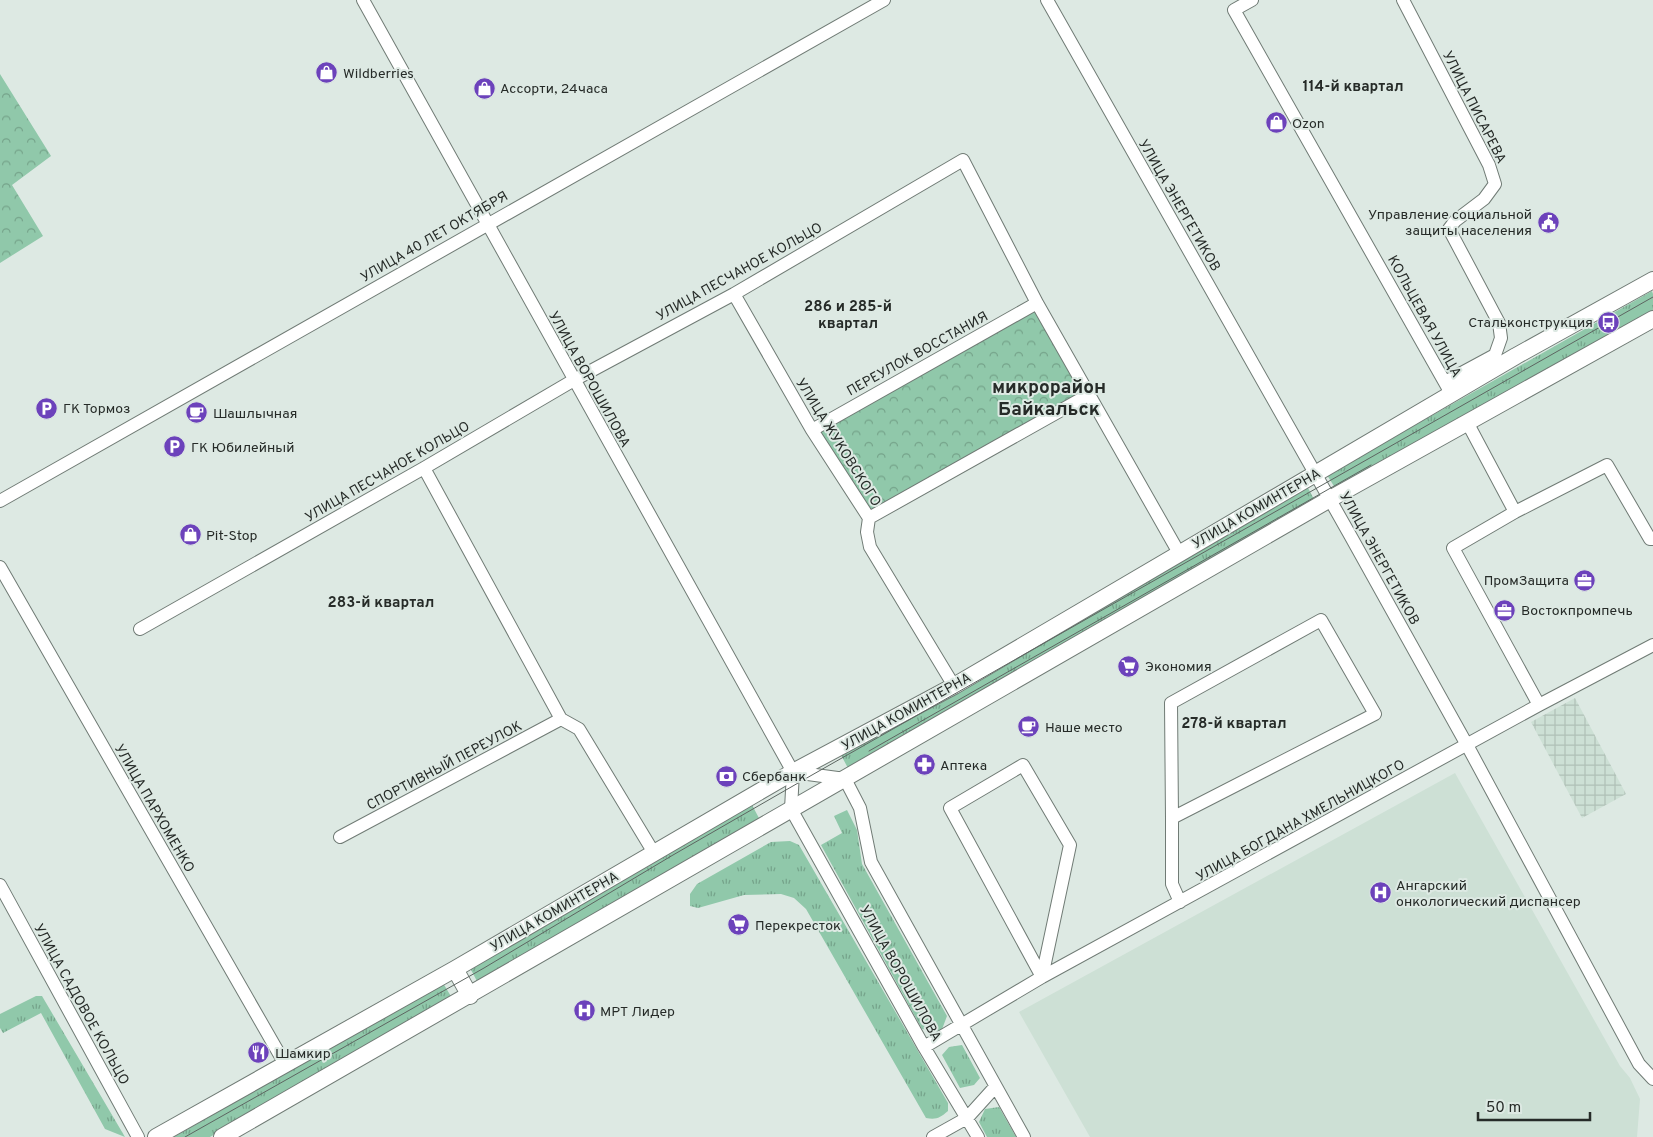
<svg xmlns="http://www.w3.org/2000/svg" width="1653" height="1137" font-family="Overpass,sans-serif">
<defs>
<pattern id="industrial-grid" width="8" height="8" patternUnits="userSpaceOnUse" patternTransform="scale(1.25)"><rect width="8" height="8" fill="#cde0d5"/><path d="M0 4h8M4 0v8" fill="none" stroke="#b0c0b7"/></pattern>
<pattern id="grass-tufts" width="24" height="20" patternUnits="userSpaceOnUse" patternTransform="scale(1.25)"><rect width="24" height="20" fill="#90c8aa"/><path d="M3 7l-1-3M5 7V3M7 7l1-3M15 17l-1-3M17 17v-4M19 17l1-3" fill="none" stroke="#75a38a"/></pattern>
<pattern id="forest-crowns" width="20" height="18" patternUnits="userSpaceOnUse" patternTransform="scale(1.25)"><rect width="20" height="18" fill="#90c8aa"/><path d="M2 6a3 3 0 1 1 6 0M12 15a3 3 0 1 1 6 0" fill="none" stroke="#75a38a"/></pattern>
</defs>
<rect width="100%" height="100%" fill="#dde9e3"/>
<path fill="#cde0d5" d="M1455,773L1620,1066L1630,1078L1640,1099L1637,1137H1090L1019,1012Z"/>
<path fill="url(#industrial-grid)" d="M1575,698L1626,794L1582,818L1531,722Z"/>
<path fill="url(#grass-tufts)" d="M1652,291L1653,294V312L1337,491L1327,475Z
M1308,488L1316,503L849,770L841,755Z
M752,805L760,820L478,983L470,968Z
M847,810L857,830L862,864L947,1016L941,1032L922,1029L821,845L842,833L834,816Z
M790,841L799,845L948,1103V1111C940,1118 936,1120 926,1118L806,909L794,898L781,894L744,895L698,908L690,906V894L697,884L771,842Z
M443,983L452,998L210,1137H174Z
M36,996H42L125,1137L105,1129L41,1013L3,1033L0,1028V1014Z
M962,1045L980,1078L974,1085L960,1088L942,1055L949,1047Z
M999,1107L1016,1137H987L979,1122L985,1109Z"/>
<path fill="url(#forest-crowns)" d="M0,74L51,156L12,185L43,236L0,263Z
M1037,303L1090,394L869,518L814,429Z"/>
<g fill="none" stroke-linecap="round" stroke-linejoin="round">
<defs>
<path id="minor" d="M363,0L793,772
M1047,0L1350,535L1467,745L1639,1064L1653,1079
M1252,0L1234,10L1448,388
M1403,0L1489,165L1495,184L1484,199L1455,221L1449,229L1499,323L1501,338L1495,355L1445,382
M734,294L812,430L869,518L867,532L870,547L954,686
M1467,422L1515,512
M812,430L1037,303
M424,468L561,719L579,729L654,853
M0,501L884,0
M869,518L1090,394
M0,567L285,1064
M140,629L424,468L574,380L734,294L963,160L1037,303L1179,553
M1539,705L1453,548L1515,512L1607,465L1650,539H1653
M1023,765L1070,845L1042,977L950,808Z
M793,772L845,779L860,808L871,862L1024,1137
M793,772L791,809L924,1047L978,1137
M1172,818L1171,703L1321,620L1375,714L1172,818V884L1180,902
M340,837L561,719
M0,885L138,1137
M924,1047L1042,977L1539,705L1653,645
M933,1137L967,1118L995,1087"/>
<path id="tertiary" d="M455,969L470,996
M156,1137L455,969L793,772L954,686L1516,356L1653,280
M222,1137L1330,499L1653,319"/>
</defs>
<use href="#minor" stroke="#707b75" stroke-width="14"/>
<use href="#tertiary" stroke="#707b75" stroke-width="18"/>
<use href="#minor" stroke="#fff" stroke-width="12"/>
<use href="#tertiary" stroke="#fff" stroke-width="16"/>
<path stroke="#5d6561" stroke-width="1" d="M869,751L1371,465
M185,1137L484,968L673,855L812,775L1653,297"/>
</g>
<defs>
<symbol id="shop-disc" viewBox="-11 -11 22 22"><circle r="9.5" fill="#6c42bb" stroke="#dde9e3"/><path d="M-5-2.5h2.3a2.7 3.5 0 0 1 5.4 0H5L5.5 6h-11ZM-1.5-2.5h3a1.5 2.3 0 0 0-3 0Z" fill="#fff"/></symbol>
<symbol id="civic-disc" viewBox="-11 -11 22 22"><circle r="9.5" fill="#6c42bb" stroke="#dde9e3"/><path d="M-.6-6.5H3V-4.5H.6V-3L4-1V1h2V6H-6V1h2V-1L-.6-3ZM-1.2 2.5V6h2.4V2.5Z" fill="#fff"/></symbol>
<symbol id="bus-disc" viewBox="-11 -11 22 22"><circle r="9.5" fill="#6c42bb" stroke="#dde9e3"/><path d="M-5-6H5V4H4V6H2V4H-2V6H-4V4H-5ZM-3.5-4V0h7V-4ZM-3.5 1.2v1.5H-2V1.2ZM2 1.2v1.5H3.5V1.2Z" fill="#fff"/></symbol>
<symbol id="parking-disc" viewBox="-11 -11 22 22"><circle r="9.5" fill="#6c42bb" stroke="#dde9e3"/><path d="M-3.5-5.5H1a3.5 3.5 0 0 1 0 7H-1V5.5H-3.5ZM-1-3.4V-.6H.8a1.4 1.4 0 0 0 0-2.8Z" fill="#fff"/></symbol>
<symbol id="cafe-disc" viewBox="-11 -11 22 22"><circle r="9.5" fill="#6c42bb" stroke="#dde9e3"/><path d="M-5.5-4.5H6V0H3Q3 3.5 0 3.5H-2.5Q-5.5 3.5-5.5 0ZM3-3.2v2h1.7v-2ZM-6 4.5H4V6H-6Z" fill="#fff"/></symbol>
<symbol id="office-disc" viewBox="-11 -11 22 22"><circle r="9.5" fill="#6c42bb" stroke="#dde9e3"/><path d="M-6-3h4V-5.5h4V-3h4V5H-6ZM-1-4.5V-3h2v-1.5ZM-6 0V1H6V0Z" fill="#fff"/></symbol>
<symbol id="supermarket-disc" viewBox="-11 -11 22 22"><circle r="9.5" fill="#6c42bb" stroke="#dde9e3"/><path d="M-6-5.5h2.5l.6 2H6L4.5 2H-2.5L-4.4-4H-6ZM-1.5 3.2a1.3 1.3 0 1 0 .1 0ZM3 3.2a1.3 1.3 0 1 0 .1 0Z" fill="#fff"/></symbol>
<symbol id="pharmacy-disc" viewBox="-11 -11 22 22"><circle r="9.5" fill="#6c42bb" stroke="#dde9e3"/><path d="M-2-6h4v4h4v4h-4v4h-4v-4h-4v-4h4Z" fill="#fff"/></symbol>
<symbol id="bank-disc" viewBox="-11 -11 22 22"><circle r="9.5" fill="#6c42bb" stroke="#dde9e3"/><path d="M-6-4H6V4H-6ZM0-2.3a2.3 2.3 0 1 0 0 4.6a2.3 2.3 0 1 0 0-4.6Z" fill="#fff"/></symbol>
<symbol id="hospital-disc" viewBox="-11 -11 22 22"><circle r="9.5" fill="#6c42bb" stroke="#dde9e3"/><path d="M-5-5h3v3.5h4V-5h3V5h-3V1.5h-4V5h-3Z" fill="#fff"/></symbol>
<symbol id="restaurant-disc" viewBox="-11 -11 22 22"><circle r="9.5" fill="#6c42bb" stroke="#dde9e3"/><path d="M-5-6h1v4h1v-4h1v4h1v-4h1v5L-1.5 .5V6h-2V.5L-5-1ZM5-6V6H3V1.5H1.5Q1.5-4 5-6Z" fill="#fff"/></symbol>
</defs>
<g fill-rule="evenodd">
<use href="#shop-disc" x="314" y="60" width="25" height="25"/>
<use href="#shop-disc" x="472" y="76" width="25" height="25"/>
<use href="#shop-disc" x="1264" y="110" width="25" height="25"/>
<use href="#civic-disc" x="1536" y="210" width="25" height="25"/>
<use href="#bus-disc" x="1596" y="310" width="25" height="25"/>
<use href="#parking-disc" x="34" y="396" width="25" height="25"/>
<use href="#cafe-disc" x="184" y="400" width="25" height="25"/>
<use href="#parking-disc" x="162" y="434" width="25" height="25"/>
<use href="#shop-disc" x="178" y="522" width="25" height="25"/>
<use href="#office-disc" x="1572" y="568" width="25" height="25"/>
<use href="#office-disc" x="1492" y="598" width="25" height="25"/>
<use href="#supermarket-disc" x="1116" y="654" width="25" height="25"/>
<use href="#cafe-disc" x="1016" y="714" width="25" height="25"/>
<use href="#pharmacy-disc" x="912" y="752" width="25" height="25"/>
<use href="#bank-disc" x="714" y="764" width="25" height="25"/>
<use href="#hospital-disc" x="1368" y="880" width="25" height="25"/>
<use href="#supermarket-disc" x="726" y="912" width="25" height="25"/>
<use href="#hospital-disc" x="572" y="998" width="25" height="25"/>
<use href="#restaurant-disc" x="246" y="1040" width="25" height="25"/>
</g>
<g text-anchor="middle" stroke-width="4" stroke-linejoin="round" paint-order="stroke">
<g font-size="14" fill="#262b28" stroke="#dde9e3" text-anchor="start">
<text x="343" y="78">Wildberries</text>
<text x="500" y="93">Ассорти, 24часа</text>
<text x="1292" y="128">Ozon</text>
<text x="1532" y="219" text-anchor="end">Управление социальной<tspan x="1532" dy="16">защиты населения</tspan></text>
<text x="1593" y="327" text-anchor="end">Стальконструкция</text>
<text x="63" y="413">ГК Тормоз</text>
<text x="213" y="418">Шашлычная</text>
<text x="191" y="452">ГК Юбилейный</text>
<text x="206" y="540">Pit-Stop</text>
<text x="1569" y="585" text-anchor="end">ПромЗащита</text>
<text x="1521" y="615">Востокпромпечь</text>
<text x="1145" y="671">Экономия</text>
<text x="1045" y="732">Наше место</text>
<text x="940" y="770">Аптека</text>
<text x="742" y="781">Сбербанк</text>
<text x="1396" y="890">Ангарский<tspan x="1396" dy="16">онкологический диспансер</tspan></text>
<text x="755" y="930">Перекресток</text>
<text x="600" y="1016">МРТ Лидер</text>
<text x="275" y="1058">Шамкир</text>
</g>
<g font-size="14" fill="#262b28" stroke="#dde9e3">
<text transform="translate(1475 107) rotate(63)" y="5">УЛИЦА ПИСАРЕВА</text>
<text transform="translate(1180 205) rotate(60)" y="5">УЛИЦА ЭНЕРГЕТИКОВ</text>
<text transform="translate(434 236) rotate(-30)" y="5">УЛИЦА 40 ЛЕТ ОКТЯБРЯ</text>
<text transform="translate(739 271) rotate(-29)" y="5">УЛИЦА ПЕСЧАНОЕ КОЛЬЦО</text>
<text transform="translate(1425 316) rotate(61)" y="5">КОЛЬЦЕВАЯ УЛИЦА</text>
<text transform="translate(917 353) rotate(-29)" y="5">ПЕРЕУЛОК ВОССТАНИЯ</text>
<text transform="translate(590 379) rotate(61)" y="5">УЛИЦА ВОРОШИЛОВА</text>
<text transform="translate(839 442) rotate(58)" y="5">УЛИЦА ЖУКОВСКОГО</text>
<text transform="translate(387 471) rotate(-30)" y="5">УЛИЦА ПЕСЧАНОЕ КОЛЬЦО</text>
<text transform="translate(1256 508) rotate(-30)" y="5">УЛИЦА КОМИНТЕРНА</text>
<text transform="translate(1380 558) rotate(61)" y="5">УЛИЦА ЭНЕРГЕТИКОВ</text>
<text transform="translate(906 711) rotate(-29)" y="5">УЛИЦА КОМИНТЕРНА</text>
<text transform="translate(444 765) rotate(-28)" y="5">СПОРТИВНЫЙ ПЕРЕУЛОК</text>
<text transform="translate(155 808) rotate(60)" y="5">УЛИЦА ПАРХОМЕНКО</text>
<text transform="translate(1300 820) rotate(-29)" y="5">УЛИЦА БОГДАНА ХМЕЛЬНИЦКОГО</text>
<text transform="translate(554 911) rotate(-30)" y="5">УЛИЦА КОМИНТЕРНА</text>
<text transform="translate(901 973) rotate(61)" y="5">УЛИЦА ВОРОШИЛОВА</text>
<text transform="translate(82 1004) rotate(61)" y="5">УЛИЦА САДОВОЕ КОЛЬЦО</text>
</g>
<g font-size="15" font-weight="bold" fill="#262b28" stroke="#dde9e3">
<text x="1353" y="91">114-й квартал</text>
<text x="848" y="311">286 и 285-й<tspan x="848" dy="17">квартал</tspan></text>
<text x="381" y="607">283-й квартал</text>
<text x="1234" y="728">278-й квартал</text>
</g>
<g font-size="19" font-weight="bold" fill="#262b28" stroke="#dde9e3">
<text x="1049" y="393">микрорайон<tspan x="1049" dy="22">Байкальск</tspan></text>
</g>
</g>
<path d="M1478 1112v8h112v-8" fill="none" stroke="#262b28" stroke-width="2.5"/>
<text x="1486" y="1112" font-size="15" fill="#262b28" stroke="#dde9e3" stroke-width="4" paint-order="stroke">50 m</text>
</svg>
